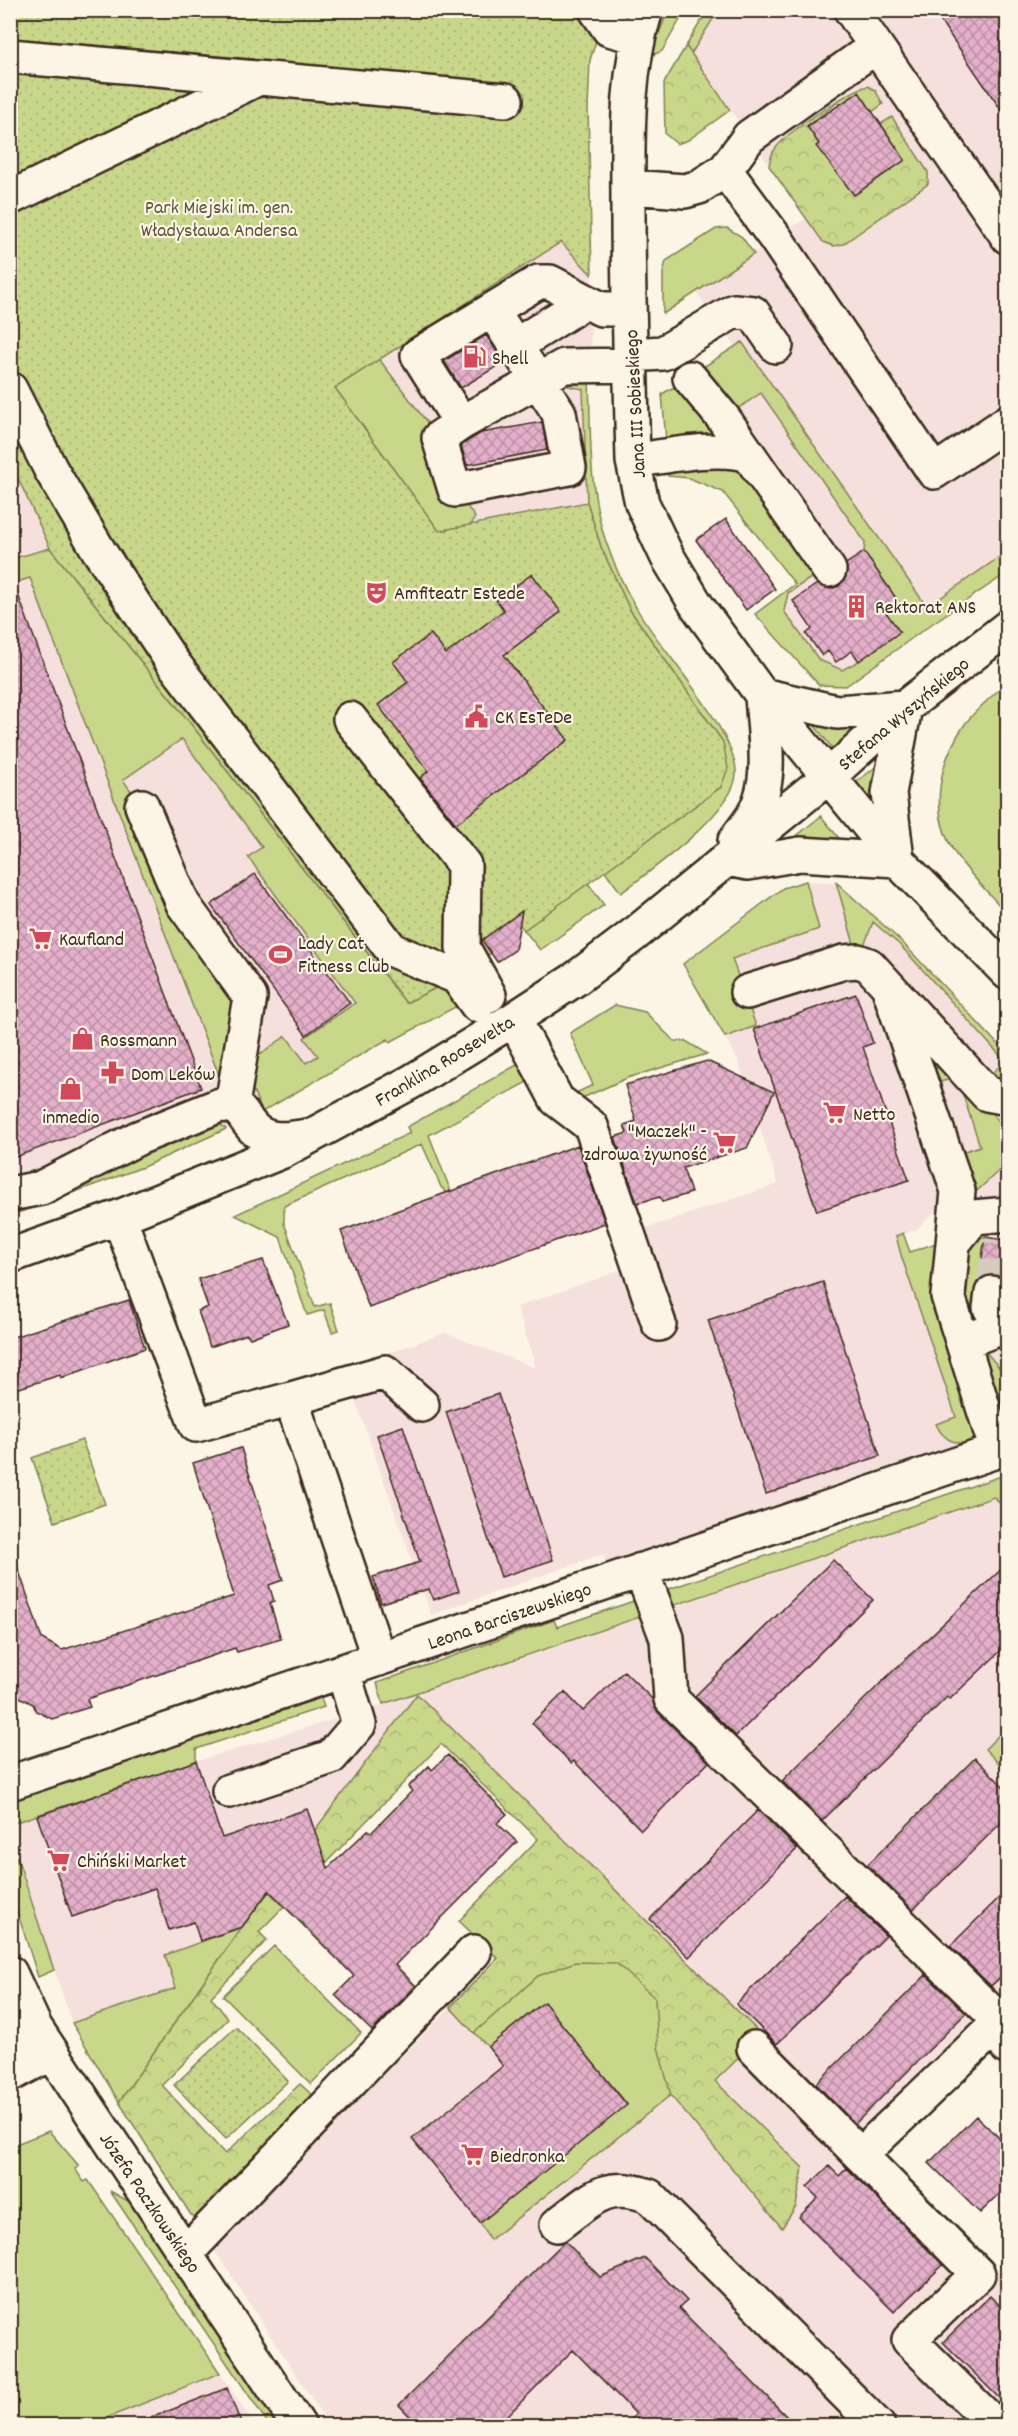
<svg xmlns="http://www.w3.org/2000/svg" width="1018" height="2436" font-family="Dekko,sans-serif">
<defs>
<pattern id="forest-crowns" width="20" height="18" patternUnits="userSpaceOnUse" patternTransform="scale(1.5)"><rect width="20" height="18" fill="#c9d78b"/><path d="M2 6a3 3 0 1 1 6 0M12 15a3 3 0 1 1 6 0" fill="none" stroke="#aeb978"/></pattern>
<pattern id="park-dots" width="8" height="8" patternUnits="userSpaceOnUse" patternTransform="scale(1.5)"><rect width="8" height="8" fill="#c9d78b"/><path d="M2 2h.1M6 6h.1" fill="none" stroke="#aeb978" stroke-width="1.8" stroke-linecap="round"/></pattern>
<pattern id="building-cross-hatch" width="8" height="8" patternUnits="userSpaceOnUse" patternTransform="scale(1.5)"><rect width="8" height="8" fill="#e4afca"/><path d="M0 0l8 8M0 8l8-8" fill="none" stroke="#ba8fa3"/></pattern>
</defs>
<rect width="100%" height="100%" fill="#fcf5e5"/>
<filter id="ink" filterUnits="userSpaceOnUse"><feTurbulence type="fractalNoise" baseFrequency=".0167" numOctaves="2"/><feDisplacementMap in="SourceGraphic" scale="12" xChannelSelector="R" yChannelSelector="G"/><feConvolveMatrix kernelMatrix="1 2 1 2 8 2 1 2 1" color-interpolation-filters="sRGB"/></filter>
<g filter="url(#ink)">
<path fill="#f5e0dd" d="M707,11H1007V573L933,623L846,686L819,685L755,614L795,584L723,492L689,478L668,476L662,394L735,346L696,291L806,218L686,46Z
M562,242L592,275L587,502L439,531L335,388Z
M10,463L50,548L406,1003L271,1084L284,1101L143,1167L11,1215Z
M806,881L836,882L902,942L1007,1054V1420L1000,1414L960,1283L977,1191L971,1176L917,1229L903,1234L971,1444L607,1566L603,1554L431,1615L344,1368L445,1333L536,1368L517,1307L632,1266L623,1236L778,1184L738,1060L683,964L783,888Z
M994,1497L1007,1511L1008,1727L985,1749L1007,1772V2040L885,2159L1007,2282V2425H329L213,2248L590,1865L417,1694L314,1829L119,2102L72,2023L11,1838L10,1824L196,1761L417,1694Z
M220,2373L255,2425L89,2426Z"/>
<path fill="#c9d78b" stroke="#828054" stroke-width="1.5" d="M668,11H685L662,51L653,55L655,43Z
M707,11H718L691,54L686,46Z
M727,228L742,237L754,254L663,314V273L666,261L716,229Z
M742,342L927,607L1007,552V573L933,623L846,686L819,685L755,614L795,584L723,492L689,478L668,476V467L730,465L744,473L820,572L788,593L784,611L819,660L842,670L859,661L885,611L898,601L864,552L865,542L761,393L730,414L694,373Z
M379,359L439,438L455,490L475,517L471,525L439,531L335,388Z
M589,377C591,432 588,487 605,539C613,562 624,588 637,609C659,648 739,734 736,775C733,813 651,870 621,893L605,871L721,787L723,742L630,610L601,547L587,502L583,389L568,386L570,379Z
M674,387L713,431L710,437L666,441L662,394Z
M50,548L195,729L406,1003L457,977L472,998L390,1042L388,1039L262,1112L249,1080L253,1059L286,1036L306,1063L318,1056L304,1038L355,1003L248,857L262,847L182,739L123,780L142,806L233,997L220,1078L30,578L11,584V559Z
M1007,682V914C990,893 967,873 953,850C929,810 939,761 965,724C976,709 994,695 1007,682Z
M810,720L860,726L833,749Z
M878,765L877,809L855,783Z
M821,816L842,842H799L794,838Z
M806,881L819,929L732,959L756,1026L725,1037L683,964L783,888Z
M836,882L902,942L1007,1054V1079L992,1073L1005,1061L901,946L873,922L864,946L854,944Z
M588,883L604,905L540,950L524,930Z
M615,1005L645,1012L674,1041H686L707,1054L627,1078L580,1099L574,1094L593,1085L570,1033Z
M522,1062L529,1081L429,1135L451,1192L447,1193L441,1187L422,1144L284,1206V1223L315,1307L330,1303L339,1330L332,1332L324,1310L307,1315L280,1237L235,1215L410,1133L407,1127Z
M940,1066H949L1007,1130V1163L977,1191L962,1152L980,1146L957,1077L934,1084V1070Z
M217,1122L226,1129L143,1167L15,1214L11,1204L147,1144Z
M988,1224L974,1309L965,1310L962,1297L969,1235Z
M903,1233L910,1252L936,1243L933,1290L975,1435L971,1444C954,1444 943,1440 936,1424L956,1417L901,1255L896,1236Z
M986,1352L1007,1377V1420L1000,1414L981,1356Z
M1007,1474V1511L994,1497L383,1704L377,1683L554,1620L557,1627Z
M321,1698L324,1707L196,1749V1761L11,1824V1808L15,1799Z
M1007,1727V1772L985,1749Z
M17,1857L54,1970L38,1977L11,1892V1859Z
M590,1865L754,2028L490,2240L480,2223L627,2104L544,2003L488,2047L450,2007Z
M242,1927L119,2102L72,2023L176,1988L165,1955Z
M274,1946L361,2033L311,2084L223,1996Z
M49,2131L79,2166L75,2169L84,2182L88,2180L220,2373L89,2425H11V2146Z
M110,2191L130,2202L281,2425H269Z"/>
<path fill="url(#forest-crowns)" stroke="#828054" stroke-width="1.5" d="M686,46L730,110L688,140L677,144L665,134L664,83Z
M868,86L875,90L883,104L872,112L841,105L838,102L807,126L819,144L817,146L855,195L905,160L881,124L892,117L928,172V184L843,244L834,246L823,242L769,166C770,160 771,154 775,149C787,132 848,91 868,86Z
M417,1694L762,2035L715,2081L803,2168L796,2206L782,2228L671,2096L658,2047L655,1998L616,1963L575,1962L538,1976L474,2033L450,2007L498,1958L459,1921L538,1839L441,1744L259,1932L267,1940L211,1997L228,2019L162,2085L225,2154L300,2084L339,2119L215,2244L200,2218L191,2215L119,2102L242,1927Z"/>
<path fill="url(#park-dots)" stroke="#828054" stroke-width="1.5" d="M597,10L603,19L590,60L588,108L592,275L561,242L335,388L439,531L587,502L601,547L630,610L723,742L728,768L721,787L524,930L514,917L482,940L491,953L461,975L406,1003L195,729L50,548L11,463L10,11Z
M82,1440L105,1504L55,1522L32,1458Z
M236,2027L288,2081L226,2139L174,2085Z"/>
<path fill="url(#building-cross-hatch)" stroke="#3b2a1e" stroke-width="1.5" d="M933,10H1008V120Z
M859,92L905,160L854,195L816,146L819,144L807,126Z
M486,335L504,362L461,388L444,361Z
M542,422L547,450L467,465L461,446L471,439L481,433Z
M726,519L775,589L746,610L696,540Z
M864,552L898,601L885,611L900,632L859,661L852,651L836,662L828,651L822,656L813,643L806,634L812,629L793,601L817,584L830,589L839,586L846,577V564Z
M532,574L561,612L504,655L568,740L456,824L420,778L428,771L378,705L408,682L393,662L431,634L446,654L504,610L496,600Z
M13,581L201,1088L10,1159V582Z
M255,874L350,1003L306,1035L211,905Z
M522,911L515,950L497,962L482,940Z
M856,994L873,1043L863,1047L909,1180L817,1211L754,1029Z
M707,1061L774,1092L747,1148L683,1168L691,1193L662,1202L660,1197L637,1203L615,1137L627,1133L624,1125L636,1121L625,1085Z
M578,1145L605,1223L369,1308L341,1231Z
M985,1237L1008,1241V1283L994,1274L979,1280Z
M263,1260L288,1324L250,1338L247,1334L210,1347L198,1311L208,1307L198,1279Z
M823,1282L880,1456L766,1494L708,1320Z
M129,1300L145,1348L61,1378L60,1375L10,1391V1338Z
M498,1394L553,1560L501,1577L446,1412Z
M403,1426L459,1591L433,1600L429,1589L381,1603L373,1577L420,1562L377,1435Z
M241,1448L283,1580L269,1585L274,1601L270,1603L281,1639L237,1652L235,1648L87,1699L90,1707L52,1719L36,1711L33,1704L10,1692V1560L15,1559L42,1639L62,1650L234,1596L193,1463Z
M833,1560L873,1600L736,1736L695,1696Z
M1008,1563V1644L950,1699L947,1697L822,1821L782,1781L892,1672Z
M624,1671L652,1699L658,1712L709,1762L641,1830L574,1761L571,1763L532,1723L565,1692L583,1711Z
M448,1755L507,1814L497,1823L517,1842L395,1965L416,1986L372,2031L335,1995L354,1976L269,1891L242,1927L200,1941L194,1922L169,1930L155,1888L72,1917L37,1816L196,1761L222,1838L307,1809L328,1868L368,1830L372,1832L412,1791L408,1787L429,1766L432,1770Z
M975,1758L1008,1791V1816L913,1910L867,1865Z
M758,1810L797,1849L689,1957L650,1919Z
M1008,1889V1970L991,1986L950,1946Z
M845,1896L886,1936L777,2044L736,2004Z
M926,1975L966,2013L855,2124L816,2084Z
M544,2002L627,2105L480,2223L412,2139L503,2066L488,2047Z
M976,2116L1008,2146V2186L980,2213L929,2163Z
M829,2166L839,2176L847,2168L943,2265L894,2312L799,2217L818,2198L807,2187Z
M565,2241L600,2277L645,2258L687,2301L679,2308L796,2426H624L636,2414L573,2350L497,2426H419L399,2405Z
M990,2296L1008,2313V2407L943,2342Z
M227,2388L242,2426H135V2424Z"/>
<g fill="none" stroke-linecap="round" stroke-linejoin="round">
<path stroke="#d5ccbd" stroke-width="33" stroke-dasharray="33 16" stroke-linecap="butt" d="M992,1293L999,1240"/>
<defs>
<path id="minor" d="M596,10L609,29L638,37
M646,10C625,75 628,142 628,210C628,294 631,377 633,461L642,503L667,556L697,606L762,695L897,860L1008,973
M851,10L1008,237
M10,56L506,100
M725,170L776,239L934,472L1008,422
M628,187L685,191L699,187L725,170L749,137L875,47
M10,198L257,79
M629,309H601L550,282H538L418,355L461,423L564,366L631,365
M515,346L586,301
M630,355L663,353L734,311L753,313L776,346
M690,378L724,419L749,455
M10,389L51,470L99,551L171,660L392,950L457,977L477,1005
M461,423L439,438L455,490L569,468L559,413L492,310
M633,461C667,456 717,445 749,455L829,570
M762,695L837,712L905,707
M350,719L464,865L463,948L489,995
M142,806L183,904L250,997L232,1105
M735,841C741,832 749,823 754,814C774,779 764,733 762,695
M728,859L748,863L800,854L897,860
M897,860L889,793L905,707
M888,986L958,1191L948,1296L997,1451
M747,992L844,962L858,961L869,965L987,1094L1008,1098
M514,1019L557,1100L591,1126L659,1324
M10,1194L41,1188L138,1138L220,1105C244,1106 239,1113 253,1128C267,1143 289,1139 307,1136
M119,1217L196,1425L291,1399L379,1659
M955,1241L974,1217L1008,1214
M10,1256L119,1217L283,1151L411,1082L514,1019L574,980L636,933L828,777L905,707L1008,627
M992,1293L990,1308L1007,1331
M963,1342L997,1329L1008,1331
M291,1399L385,1372L422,1405
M641,1570L667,1638L671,1699L994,2015L1008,2048
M10,1783L1008,1447
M229,1791L331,1757L359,1724L343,1671
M10,1973L35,2027L299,2426
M10,2043L42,2039
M754,2048L978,2274L909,2340L996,2426
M10,2075L52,2053
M876,2140L1008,2014
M557,2225C591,2200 605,2180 649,2196L878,2426
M185,2254L474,1952"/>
</defs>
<use href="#minor" stroke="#3b2a1e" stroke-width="38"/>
<use href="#minor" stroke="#fcf5e5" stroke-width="33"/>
</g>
</g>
<defs>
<symbol id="fuel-bare" viewBox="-9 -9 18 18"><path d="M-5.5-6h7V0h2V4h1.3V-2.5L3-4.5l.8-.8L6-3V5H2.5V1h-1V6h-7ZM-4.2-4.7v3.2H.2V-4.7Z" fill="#d1495b" stroke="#fcf5e5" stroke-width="2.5" paint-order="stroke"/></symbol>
<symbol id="theatre-bare" viewBox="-9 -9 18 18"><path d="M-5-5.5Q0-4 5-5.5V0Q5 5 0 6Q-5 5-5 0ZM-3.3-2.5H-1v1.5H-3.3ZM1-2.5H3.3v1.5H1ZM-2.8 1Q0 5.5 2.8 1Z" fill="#d1495b" stroke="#fcf5e5" stroke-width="2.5" paint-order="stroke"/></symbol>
<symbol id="building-bare" viewBox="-9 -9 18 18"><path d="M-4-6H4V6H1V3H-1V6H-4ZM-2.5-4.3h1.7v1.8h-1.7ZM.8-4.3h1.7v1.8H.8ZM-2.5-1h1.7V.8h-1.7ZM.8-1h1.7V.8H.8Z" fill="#d1495b" stroke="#fcf5e5" stroke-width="2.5" paint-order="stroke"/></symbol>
<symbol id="civic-bare" viewBox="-9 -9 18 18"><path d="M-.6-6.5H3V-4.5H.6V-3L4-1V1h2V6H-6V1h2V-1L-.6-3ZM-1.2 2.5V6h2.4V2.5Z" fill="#d1495b" stroke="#fcf5e5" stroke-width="2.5" paint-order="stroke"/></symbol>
<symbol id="supermarket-bare" viewBox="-9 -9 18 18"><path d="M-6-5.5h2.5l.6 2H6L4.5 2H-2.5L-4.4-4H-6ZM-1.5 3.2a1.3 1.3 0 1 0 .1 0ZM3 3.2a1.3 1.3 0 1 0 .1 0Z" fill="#d1495b" stroke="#fcf5e5" stroke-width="2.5" paint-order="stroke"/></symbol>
<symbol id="stadium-bare" viewBox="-9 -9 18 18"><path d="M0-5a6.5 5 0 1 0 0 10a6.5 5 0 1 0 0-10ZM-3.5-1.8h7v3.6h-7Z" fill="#d1495b" stroke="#fcf5e5" stroke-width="2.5" paint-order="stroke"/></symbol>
<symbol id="shop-bare" viewBox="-9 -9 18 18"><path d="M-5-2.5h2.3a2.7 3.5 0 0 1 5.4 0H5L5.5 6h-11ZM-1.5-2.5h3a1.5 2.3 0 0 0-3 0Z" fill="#d1495b" stroke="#fcf5e5" stroke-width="2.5" paint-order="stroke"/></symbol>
<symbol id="pharmacy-bare" viewBox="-9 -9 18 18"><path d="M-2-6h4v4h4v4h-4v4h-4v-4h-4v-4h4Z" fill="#d1495b" stroke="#fcf5e5" stroke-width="2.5" paint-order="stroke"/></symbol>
</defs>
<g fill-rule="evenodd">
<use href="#fuel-bare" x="458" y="340" width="33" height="33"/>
<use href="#theatre-bare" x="360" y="576" width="33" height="33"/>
<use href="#building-bare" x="840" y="590" width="33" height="33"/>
<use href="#civic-bare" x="460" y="700" width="33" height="33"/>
<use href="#supermarket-bare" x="24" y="922" width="33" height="33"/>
<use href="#stadium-bare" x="264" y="938" width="33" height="33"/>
<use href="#shop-bare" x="66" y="1022" width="33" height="33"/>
<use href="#pharmacy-bare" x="96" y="1056" width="33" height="33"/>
<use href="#shop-bare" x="54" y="1072" width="33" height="33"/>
<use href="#supermarket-bare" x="818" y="1096" width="33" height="33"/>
<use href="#supermarket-bare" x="708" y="1126" width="33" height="33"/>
<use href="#supermarket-bare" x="42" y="1844" width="33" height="33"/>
<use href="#supermarket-bare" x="456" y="2138" width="33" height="33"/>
</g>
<g text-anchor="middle" stroke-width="4.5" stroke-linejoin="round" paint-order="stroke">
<g font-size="20" fill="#5e5539" stroke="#fcf5e5">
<text x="219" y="213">Park Miejski im. gen.<tspan x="219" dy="23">Władysława Andersa</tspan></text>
</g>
<g font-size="20" fill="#3b2a1e" stroke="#fcf5e5" text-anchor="start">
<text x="492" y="364">Shell</text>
<text x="394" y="599">Amfiteatr Estede</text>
<text x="875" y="613">Rektorat ANS</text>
<text x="495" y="723">CK EsTeDe</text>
<text x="59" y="945">Kaufland</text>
<text x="298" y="949">Lady Cat<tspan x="298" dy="23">Fitness Club</tspan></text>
<text x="100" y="1046">Rossmann</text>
<text x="131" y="1080">Dom Leków</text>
<text x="853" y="1120">Netto</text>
<text x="71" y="1123" text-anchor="middle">inmedio</text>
<text x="707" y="1137" text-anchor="end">"Maczek" -<tspan x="707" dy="23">zdrowa żywność</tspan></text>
<text x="77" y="1867">Chiński Market</text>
<text x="490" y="2162">Biedronka</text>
</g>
<g font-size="20" fill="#3b2a1e" stroke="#fcf5e5">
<text transform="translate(634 404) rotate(-93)" y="7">Jana III Sobieskiego</text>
<text transform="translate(903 713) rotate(-40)" y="7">Stefana Wyszyńskiego</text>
<text transform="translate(444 1060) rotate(-31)" y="7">Franklina Roosevelta</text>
<text transform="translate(509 1615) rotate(-19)" y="7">Leona Barciszewskiego</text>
<text transform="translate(151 2202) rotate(56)" y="7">Józefa Paczkowskiego</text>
</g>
</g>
<rect width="1018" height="2436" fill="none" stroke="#fcf5e5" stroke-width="36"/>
<rect x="18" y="18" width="982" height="2400" fill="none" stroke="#3b2a1e" stroke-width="2" filter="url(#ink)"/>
</svg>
